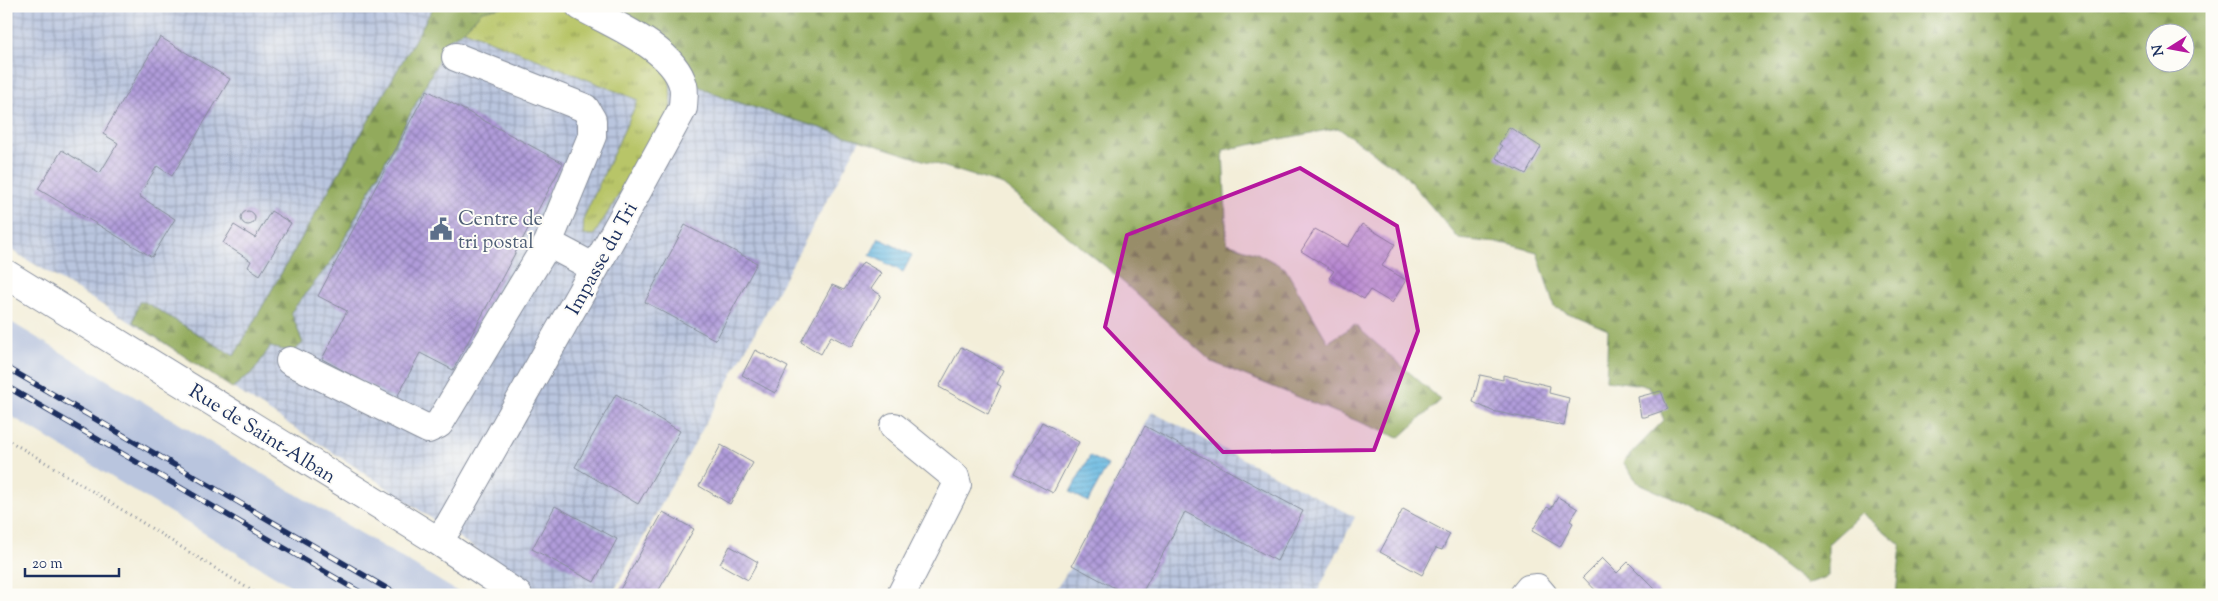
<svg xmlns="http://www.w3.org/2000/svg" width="2218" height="601" font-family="'Sorts Mill Goudy',serif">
<defs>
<pattern id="industrial-grid" width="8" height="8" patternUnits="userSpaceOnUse" patternTransform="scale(1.25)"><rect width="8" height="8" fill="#b9c5de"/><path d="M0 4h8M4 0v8" fill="none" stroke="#96a0b7"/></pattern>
<pattern id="grass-tufts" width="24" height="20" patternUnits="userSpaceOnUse" patternTransform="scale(1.25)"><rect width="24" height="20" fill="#b8c567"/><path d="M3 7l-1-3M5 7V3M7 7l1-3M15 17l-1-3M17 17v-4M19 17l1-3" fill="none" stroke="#95a058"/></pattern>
<pattern id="forest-firs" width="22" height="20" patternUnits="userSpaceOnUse" patternTransform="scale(1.25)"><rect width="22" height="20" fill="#92aa5c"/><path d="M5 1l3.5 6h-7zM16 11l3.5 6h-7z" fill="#768b4f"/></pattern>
<pattern id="water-rules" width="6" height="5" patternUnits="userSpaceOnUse" patternTransform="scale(1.25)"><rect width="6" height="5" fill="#65b7e0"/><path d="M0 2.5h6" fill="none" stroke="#5295b9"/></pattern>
<pattern id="building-cross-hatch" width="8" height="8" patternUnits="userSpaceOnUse" patternTransform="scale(1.25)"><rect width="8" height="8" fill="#b19cda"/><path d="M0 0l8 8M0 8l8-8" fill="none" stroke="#8f80b4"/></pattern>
</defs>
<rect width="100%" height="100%" fill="#fdfcf7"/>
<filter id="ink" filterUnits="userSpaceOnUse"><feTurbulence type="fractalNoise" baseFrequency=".02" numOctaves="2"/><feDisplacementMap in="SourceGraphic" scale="10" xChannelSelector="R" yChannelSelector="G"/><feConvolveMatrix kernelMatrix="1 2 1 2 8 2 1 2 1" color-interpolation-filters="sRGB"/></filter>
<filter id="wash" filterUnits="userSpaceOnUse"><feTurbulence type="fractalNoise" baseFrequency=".0096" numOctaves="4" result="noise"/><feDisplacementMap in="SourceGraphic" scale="20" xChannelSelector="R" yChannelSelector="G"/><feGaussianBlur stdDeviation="1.12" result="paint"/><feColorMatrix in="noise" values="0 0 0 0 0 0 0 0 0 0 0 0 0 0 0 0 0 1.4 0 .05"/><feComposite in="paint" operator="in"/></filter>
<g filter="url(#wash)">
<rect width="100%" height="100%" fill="#f3eed9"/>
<path fill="url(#industrial-grid)" d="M6,6H518L724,98L860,140L612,595H542L377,481L142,329L6,247Z
M1152,412L1355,517L1316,595H1052L1072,565Z"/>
<path fill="#b9c5de" d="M6,319L463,595H306L6,413Z"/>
<path fill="url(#grass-tufts)" stroke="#6a7a62" d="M505,6H558L651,51L670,79L671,110L594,235H583L584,217L638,100L464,30L482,11Z"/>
<path fill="url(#forest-firs)" stroke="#566c5d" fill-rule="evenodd" d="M434,6H505L482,11L464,30L450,39L334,258L291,312L303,343L293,352L270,347L254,371L232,388L133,322L139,302H145L234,356Z
M598,6H2212V595H1896L1901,545L1862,513L1828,544V576L1807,584L1726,522L1638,483L1623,462L1664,420L1649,386L1606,380L1608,330L1554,307L1537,252L1507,244L1459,239L1402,172L1338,128L1223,150L1227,243L1257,253L1285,268L1328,342L1355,325L1441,400L1399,438L1212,362L1105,266L1003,185L724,98L692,83ZM2156,32H2186V62H2156Z"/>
<path fill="url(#water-rules)" stroke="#40739f" d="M879,238L912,255L903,272L870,255Z
M1090,456L1108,465L1088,502L1070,492Z"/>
<g id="blocks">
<path fill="url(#building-cross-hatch)" d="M160,37L230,79L172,176L157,166L139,196L175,219L152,257L38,189L62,150L100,173L118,143L103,134Z
M427,90L563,163L453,370L420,353L396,399L322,359L347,311L318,296Z
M1509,127L1541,147L1526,174L1496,158L1502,146L1499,144Z
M241 218a7 7 0 1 1 14 0a7 7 0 1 1-14 0Z
M271,211L291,223L260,275L248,267L251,261L223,243L234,225L255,238Z
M1362,224L1395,244L1382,266L1406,280L1392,303L1370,290L1364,299L1329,278L1334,271L1301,251L1315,229L1348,247Z
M685,225L757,263L716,340L645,302Z
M863,262L882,273L871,289L881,295L852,347L831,336L821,354L801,342L832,285L844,290Z
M961,347L1004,370L997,384L1001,386L988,414L939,387Z
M755,350L788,367L775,393L742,375Z
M1480,375L1503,380V375L1550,386L1549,393L1569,398L1564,426L1492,411L1473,402Z
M1661,391L1668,409L1645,417H1641L1638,397Z
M616,394L680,431L638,504L575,467Z
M1042,422L1079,442L1053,493L1015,473Z
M1145,426L1303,511L1277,561L1185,512L1141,595H1128L1072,565Z
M721,445L753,463L730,504L699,486Z
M1558,497L1578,509L1570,521L1573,523L1560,547L1532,531L1547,507L1551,509Z
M555,506L617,539L594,582L532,549Z
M1403,509L1450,534L1442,550L1436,548L1422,575L1380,552Z
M663,512L694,529L656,595H617Z
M730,546L758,562L748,580L720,564Z
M1602,558L1617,573L1628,562L1661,595H1600L1583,577Z"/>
</g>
</g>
<g filter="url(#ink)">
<use href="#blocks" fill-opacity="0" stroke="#878e9c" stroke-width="1"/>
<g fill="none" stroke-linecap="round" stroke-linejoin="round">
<defs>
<path id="minor" d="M548,243L595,268
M6,274L438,541L518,595
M290,361L428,429L439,424L548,243L592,136V120L585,108L456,57
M894,427L955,477L957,485L901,595
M438,541L450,524L595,268L683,108C683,101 685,91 683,85C673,48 612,24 580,6
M1524,595L1529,589L1537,588L1543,595"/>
</defs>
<use href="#minor" stroke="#878e9c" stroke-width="30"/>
<path stroke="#878e9c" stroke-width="3" stroke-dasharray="1 4" stroke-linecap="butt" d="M6,439C92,489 174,544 259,595"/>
<use href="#minor" stroke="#fff" stroke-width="28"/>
<defs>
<path id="rail" d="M6,367L398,595
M6,386L365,595"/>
</defs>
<use href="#rail" stroke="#1b2f5e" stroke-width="5.5"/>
<use href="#rail" stroke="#fdfcf7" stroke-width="4" stroke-dasharray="11" stroke-linecap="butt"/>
</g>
</g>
<path fill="#b5179e" fill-opacity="0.2" stroke="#b5179e" stroke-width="4" stroke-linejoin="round" d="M1300,168L1397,226L1418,331L1374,450L1223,452L1105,327L1127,235Z"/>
<defs>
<symbol id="civic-bare" viewBox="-9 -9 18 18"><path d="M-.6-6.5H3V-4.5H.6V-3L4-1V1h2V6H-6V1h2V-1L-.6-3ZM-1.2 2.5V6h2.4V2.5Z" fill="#5c6f8a" stroke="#fdfcf7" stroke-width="2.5" paint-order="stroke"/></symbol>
</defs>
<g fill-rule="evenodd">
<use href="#civic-bare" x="425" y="213" width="32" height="32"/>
</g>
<g text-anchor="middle" stroke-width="4" stroke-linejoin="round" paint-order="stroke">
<g font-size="20" fill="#4e5e75" stroke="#fdfcf7" text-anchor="start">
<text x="458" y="225">Centre de<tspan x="458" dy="23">tri postal</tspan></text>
</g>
<g font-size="20" fill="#1b2f5e" stroke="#fdfcf7">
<text transform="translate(601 258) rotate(-61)" y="7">Impasse du Tri</text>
<text transform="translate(263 433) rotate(32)" y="7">Rue de Saint-Alban</text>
</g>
</g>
<rect width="2218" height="601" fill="none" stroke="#fdfcf7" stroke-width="25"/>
<g transform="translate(2170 48) rotate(259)"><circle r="24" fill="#fdfcf7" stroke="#a3aaba"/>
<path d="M0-4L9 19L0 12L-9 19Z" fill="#b5179e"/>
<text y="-8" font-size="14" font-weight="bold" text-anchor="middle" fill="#1b2f5e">N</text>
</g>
<path d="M25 568v8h94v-8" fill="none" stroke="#1b2f5e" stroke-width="2.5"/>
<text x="32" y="568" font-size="15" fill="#1b2f5e" stroke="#fdfcf7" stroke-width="4" paint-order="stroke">20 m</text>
</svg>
